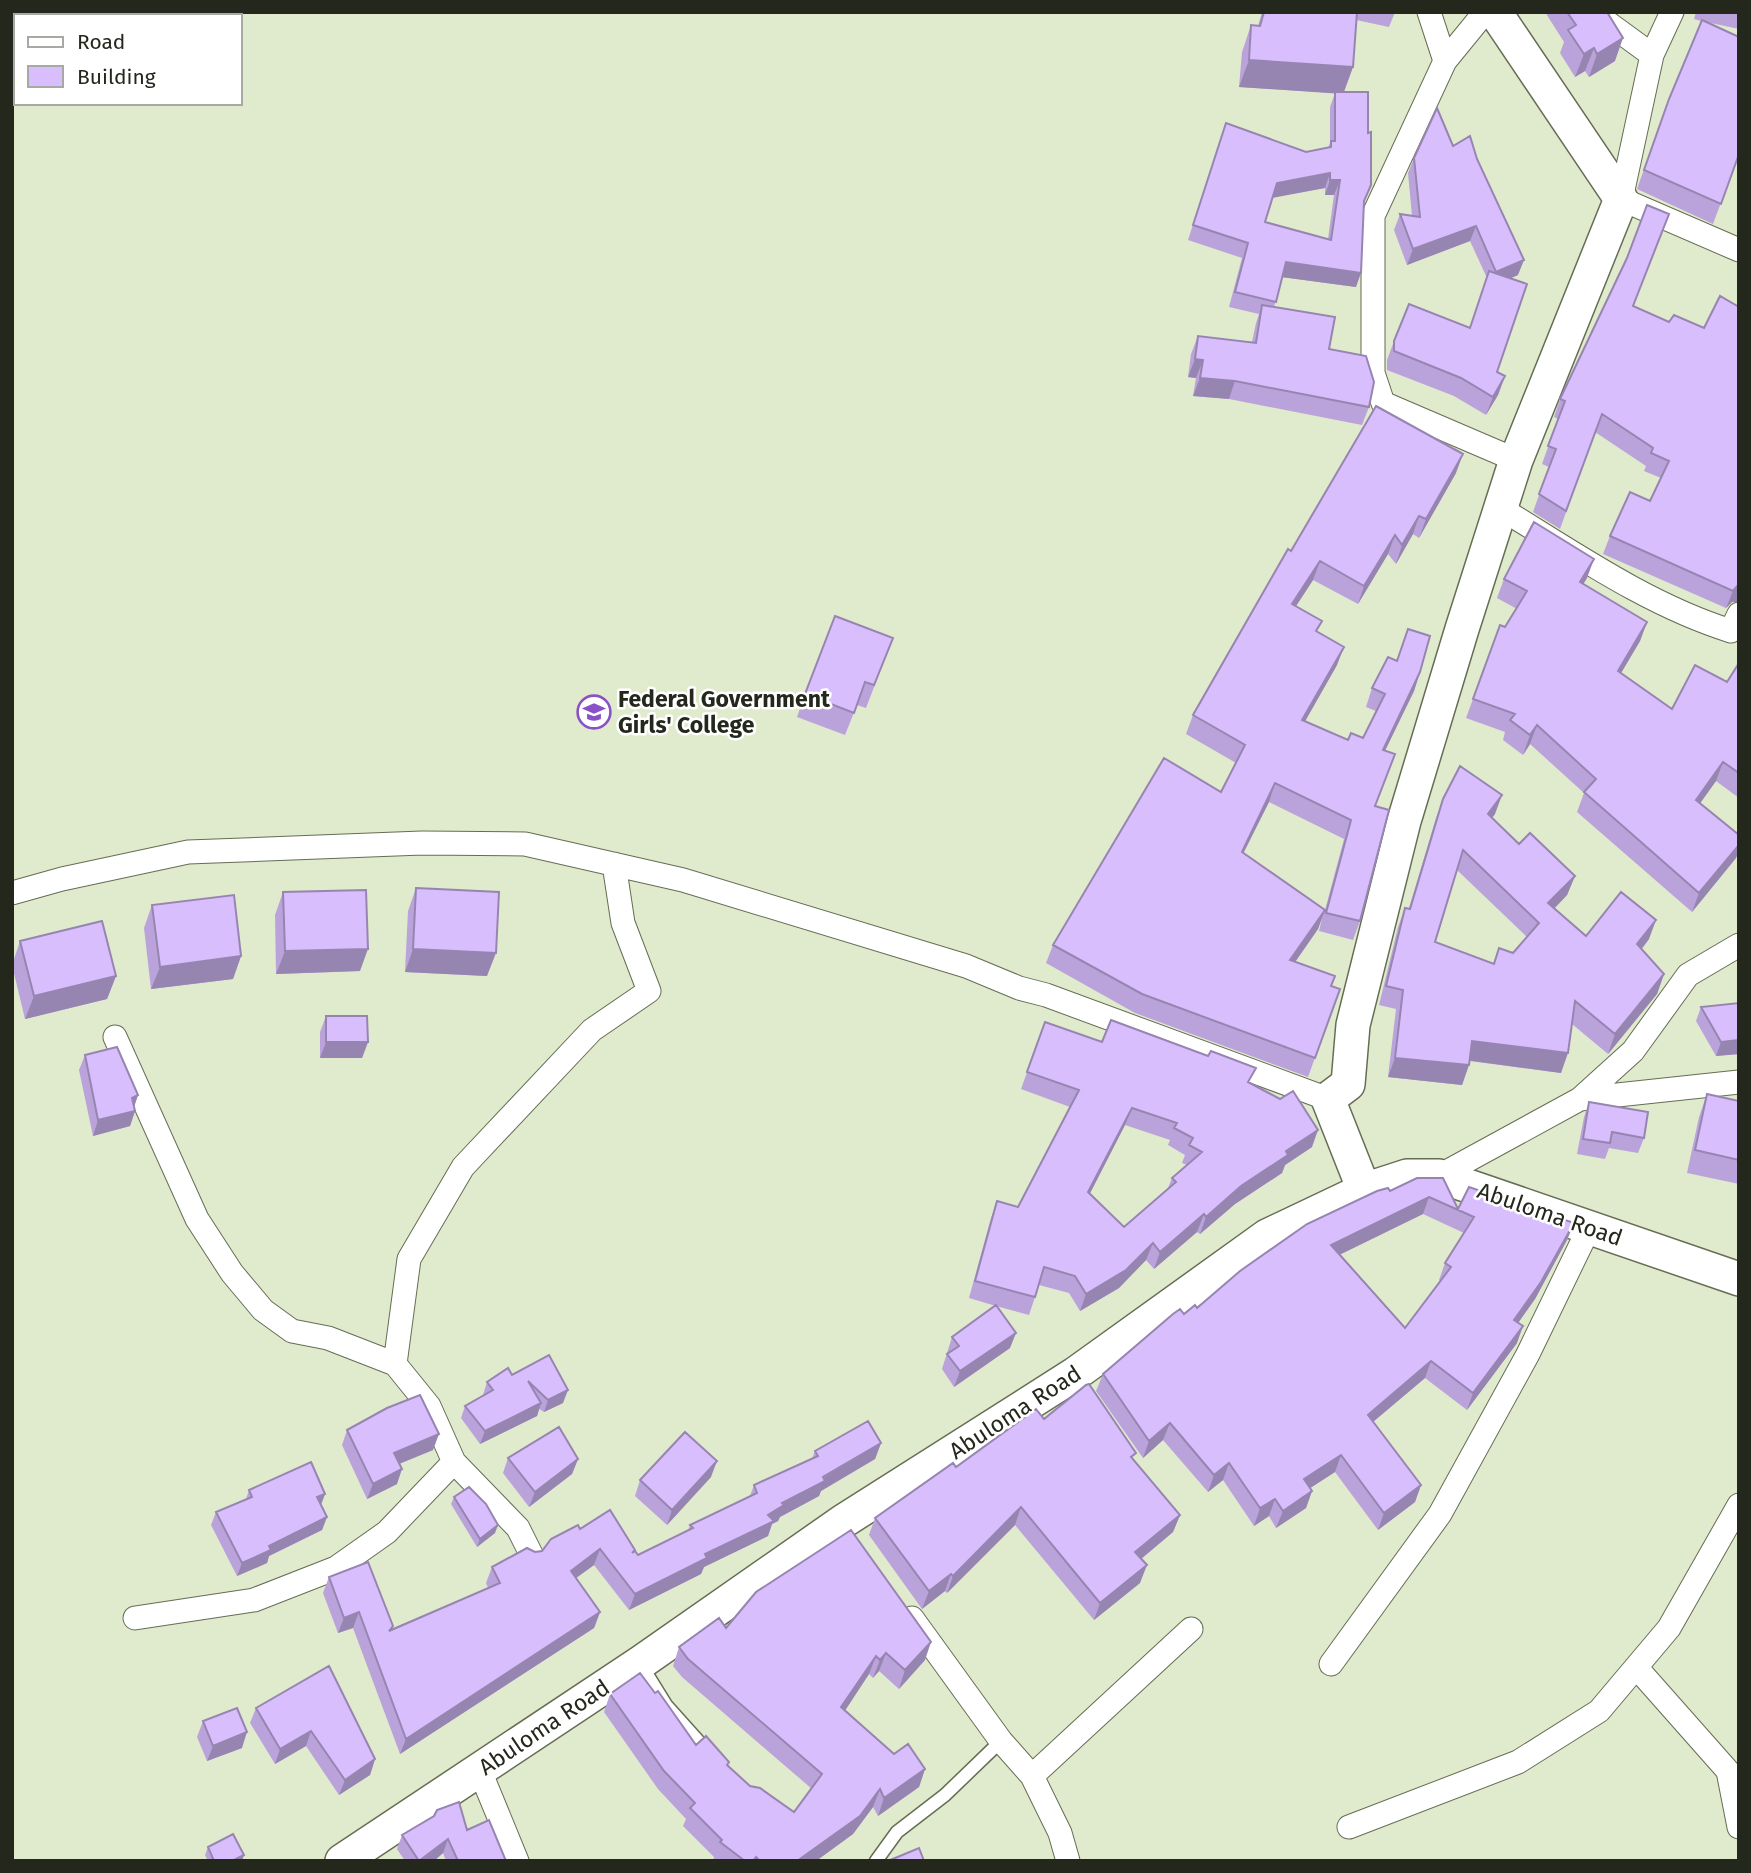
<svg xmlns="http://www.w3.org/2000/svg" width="1751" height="1873" font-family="'Fira Sans',sans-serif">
<rect width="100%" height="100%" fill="#e0eacd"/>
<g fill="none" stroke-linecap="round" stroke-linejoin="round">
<defs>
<path id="lane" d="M640,1663L666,1705L710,1754
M876,1861L897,1832L945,1795L1001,1741"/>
<path id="street" d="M1429,12L1445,61
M1485,12L1445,61L1373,216V373L1383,403L1516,460
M1601,12L1604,20L1652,55
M1672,12L1652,55L1621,199L1739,250
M1500,508C1574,553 1648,605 1731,631L1739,614
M12,893L62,879L188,852L422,843L525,844L683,880L966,966L1019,988L1046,995L1328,1099
M115,1037L197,1219L232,1273L263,1310L292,1331L328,1338L395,1364
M1580,1099L1633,1051L1688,975L1739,945
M1439,1176L1580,1099L1739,1082
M531,1554L518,1528L454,1462L429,1406L395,1364L409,1259L463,1167L592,1030L649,991L623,923L614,864
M135,1618L254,1600L336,1568L387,1532L454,1462
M912,1618L1001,1741L1032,1776L1060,1833L1068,1861
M1331,1664L1440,1514L1528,1354L1589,1228
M1636,1667L1728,1771L1739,1827
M480,1771L517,1861
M1032,1776L1191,1629
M1349,1827L1518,1762L1599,1711L1669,1628L1739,1505"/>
<path id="secondary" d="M1364,1190L1328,1099L1348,1084L1353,1025L1404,821L1462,629L1516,460L1621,199L1495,12
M342,1861L640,1663L842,1522L1075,1374L1267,1236L1364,1190L1407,1176H1439L1739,1279"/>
</defs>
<use href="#lane" stroke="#656d54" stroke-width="15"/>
<use href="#street" stroke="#656d54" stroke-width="25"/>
<use href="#secondary" stroke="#656d54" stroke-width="36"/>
<use href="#lane" stroke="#fff" stroke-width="12"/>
<use href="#street" stroke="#fff" stroke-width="23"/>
<use href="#secondary" stroke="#fff" stroke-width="33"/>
</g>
<path fill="#baa3da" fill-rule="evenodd" d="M1262,12H1395L1389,27L1356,20L1353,67L1344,92L1364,202L1356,287L1282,277L1274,307L1329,349L1369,407L1362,425L1229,399L1193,396L1196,378L1188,377L1191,354L1198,336L1252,342L1256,323L1259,314L1229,307L1242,258L1188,240L1226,123L1306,152L1328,148L1330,143V107L1335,93L1239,87L1242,52L1251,25L1258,26ZM1325,188V195H1334L1328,239L1265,222L1273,197Z
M1545,12H1607L1615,61L1589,77L1585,71L1575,77L1560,53L1564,42Z
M1696,12H1739V29L1706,22L1739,37V157H1738L1713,224L1637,189L1669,99L1701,21L1694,19Z
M1453,146L1477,159L1518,275L1511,278L1497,372L1505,376L1498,395L1486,415L1454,396L1387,370V360L1394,341L1470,327L1487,278L1470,241L1407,265L1394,230L1400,214L1412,216L1408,173L1414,158Z
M1633,307L1669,322L1704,328L1739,307V602H1732L1726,608L1603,554L1610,536L1650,501L1661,478L1644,471L1646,466L1595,432L1560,529L1533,512L1549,467L1542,464L1558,419L1554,417L1560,399Z
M1456,473L1419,538L1413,534L1396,564L1388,554L1358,604L1313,580L1296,606L1318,632L1337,665L1305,721L1348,740L1363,738L1376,711L1366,707L1372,688L1420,672L1414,691L1385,751L1375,806L1360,921L1353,940L1319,931L1323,914L1318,929L1295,962L1331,986L1340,989L1308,1077L1135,1013L1046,963L1053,945L1221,792L1236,763L1186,734L1193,715L1291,551ZM1269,802L1344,839L1325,910L1243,853Z
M1587,578L1583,584L1647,622L1640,641L1621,673L1672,709L1727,682L1739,663V798L1716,781L1700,803L1736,858L1692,912L1577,812L1584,793L1530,744L1523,755L1503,740L1505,732L1466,718L1473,699L1505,627L1517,609L1497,598L1504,579Z
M893,638L866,708L857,705L845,735L797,717L805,694Z
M1443,799L1495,814L1492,818L1519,844L1575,876L1567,895L1555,908L1586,936L1649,939L1642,949L1664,974L1657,994L1608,1054L1572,1024L1561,1073L1470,1061L1462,1085L1388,1077L1396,1009L1379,1005L1398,927L1405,908H1409L1436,818ZM1457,870L1527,937L1513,953L1499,948L1493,964L1435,942Z
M416,888L487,976L405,972L408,911Z
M283,892L360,971L276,974L275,915Z
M152,905L241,956L233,979L151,989L144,928Z
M20,941L116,976L107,999L25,1019L12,965Z
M1739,1003V1054L1716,1056L1696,1021L1701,1007Z
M326,1016L368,1042L362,1058H320V1032Z
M1045,1022L1102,1042L1250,1083L1312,1147L1285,1165L1282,1173L1235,1204L1200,1234L1197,1232L1154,1269L1146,1260L1119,1288L1080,1311L1069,1293L1039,1285L1029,1315L996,1306L1010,1348L954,1387L942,1369L952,1337L996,1306L969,1298L991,1218L997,1201L1018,1207L1070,1107L1021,1089ZM1125,1125L1170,1140L1168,1145L1185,1155L1182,1163L1187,1165L1172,1178L1168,1188L1124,1227L1090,1193Z
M85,1055L138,1095L134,1107L135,1111L130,1126L93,1136L79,1070Z
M1707,1094L1739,1101V1184L1687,1173L1699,1117Z
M1589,1102L1644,1138L1638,1153L1609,1148L1605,1159L1577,1154L1584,1117Z
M1417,1178L1458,1209L1574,1223L1567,1240L1535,1299L1518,1323L1517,1343L1467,1410L1425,1378L1373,1422L1421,1485L1415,1502L1378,1530L1335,1472L1310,1488L1312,1491L1306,1508L1276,1528L1269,1516L1254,1526L1223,1480L1208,1492L1163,1440L1143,1458L1096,1391L1103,1374L1184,1314L1197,1308L1390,1191ZM1423,1214L1464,1233L1445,1263L1439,1280L1440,1281L1405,1328L1340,1254Z
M549,1355L563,1403L544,1412L539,1409L537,1416L480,1444L461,1418L465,1406L483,1395L487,1382L512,1375Z
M1044,1419L1133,1460L1180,1515L1173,1532L1141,1559L1140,1583L1094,1620L1015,1525L947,1593L945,1591L922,1609L869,1535L875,1518L956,1467Z
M347,1430L433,1450L399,1464L397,1484L367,1499L342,1445Z
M881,1443L875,1459L821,1491L819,1496L780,1517L778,1521L772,1524L768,1536L704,1567L701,1574L629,1610L594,1565L576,1578L600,1612L594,1628L400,1754L353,1628L338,1633L323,1593L329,1577L391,1629L488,1588L486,1583L492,1567L535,1552L542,1551L580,1529L634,1552L638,1555L688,1531L690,1525L750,1496L754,1485L812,1459L815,1451Z
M508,1458L578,1459L572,1474L529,1507L503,1473Z
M711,1477L667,1525L635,1496L640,1480Z
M249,1490L325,1494L321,1505L327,1517L322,1530L269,1556L267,1563L237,1576L211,1525L216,1512L246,1499Z
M454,1497L495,1533L477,1547L451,1504Z
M726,1628L925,1660L899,1689L879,1671L873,1678L869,1674L845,1710L894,1754L925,1769L919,1787L878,1816L873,1807L853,1834L816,1861H713L714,1857L683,1826L686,1819L658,1789L604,1712L610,1694L696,1745L750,1786L794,1812L812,1789L682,1677L673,1666L679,1647Z
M329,1666L375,1759L370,1775L339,1795L306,1746L275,1764L250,1723L256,1708Z
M203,1721L242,1748L207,1761L197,1737Z
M467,1830L506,1861H446L443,1853L434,1861H405L397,1849L402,1835Z
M208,1847L242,1861H208L205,1855Z"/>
<path fill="#9785b1" d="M1623,38L1615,61L1589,77L1597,54Z
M1594,48L1585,71L1575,77L1584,54Z
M1249,60L1353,67L1343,94L1239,87Z
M1330,173L1325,188L1272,198L1277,183Z
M1330,180H1340L1334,195H1325Z
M1476,226L1470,241L1407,265L1413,249Z
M1524,260L1518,275L1491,287L1496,272Z
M1286,262L1361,273L1356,287L1281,277Z
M1195,359L1203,360L1196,378L1188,377Z
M1505,376L1498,395L1486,415L1493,397Z
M1200,378L1235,381L1229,399L1193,396Z
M1463,454L1456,473L1419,538L1426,519Z
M1419,516L1413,534L1396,564L1402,545Z
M1395,535L1388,554L1358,604L1364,586Z
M1594,559L1587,578L1573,601L1580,582Z
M1320,561L1313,580L1285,623L1292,604Z
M1739,584V602H1732L1726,608L1733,591Z
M1647,622L1640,641L1611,690L1618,671Z
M1344,647L1337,665L1295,739L1302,720Z
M1420,672L1414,691L1376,769L1383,750Z
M1537,725L1530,744L1523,755L1530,735Z
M1723,762L1716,781L1689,819L1696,800Z
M1275,783L1269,802L1235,870L1242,852Z
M1502,795L1495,814L1480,833L1488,814Z
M1739,845V852L1736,858L1692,912L1699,893Z
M1575,876L1567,895L1541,922L1548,903Z
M1325,910L1318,929L1284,978L1290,960Z
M1656,920L1649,939L1630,963L1637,944Z
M368,949L360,971L276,974L285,951Z
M413,949L496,953L487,976L405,972Z
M241,956L233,979L151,989L160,967Z
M1664,974L1657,994L1608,1054L1615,1034Z
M116,976L107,999L25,1019L34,996Z
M1739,1040V1054L1716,1056L1721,1042Z
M1472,1041L1568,1053L1561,1073L1465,1060Z
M326,1042H368L362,1058H320Z
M1395,1058L1469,1065L1462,1085L1388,1077Z
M138,1095L133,1110L132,1098Z
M1132,1108L1125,1125L1082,1209L1088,1192Z
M135,1111L130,1126L93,1136L98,1120Z
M1318,1130L1312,1147L1285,1165L1282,1173L1235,1204L1200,1234L1206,1217L1241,1186L1286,1151Z
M1429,1197L1423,1214L1325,1262L1331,1245Z
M1204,1214L1197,1232L1154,1269L1160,1252Z
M1574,1223L1567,1240L1535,1299L1508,1337L1514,1320Z
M1153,1243L1146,1260L1119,1288L1080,1311L1086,1294Z
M1523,1326L1517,1343L1467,1410L1473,1393Z
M1016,1333L1010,1348L954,1387L960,1371Z
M1431,1361L1425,1378L1361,1432L1368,1415Z
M568,1390L563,1403L544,1412L548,1400Z
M541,1403L537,1416L480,1444L485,1431Z
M1170,1423L1163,1440L1143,1458L1149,1441Z
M439,1434L433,1450L389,1468L394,1453Z
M881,1443L875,1459L821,1491L819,1496L780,1517L778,1521L772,1524L768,1536L704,1567L701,1574L629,1610L635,1594L768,1515L782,1503Z
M1341,1455L1335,1472L1298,1496L1304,1479Z
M578,1459L572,1474L529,1507L535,1492Z
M717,1461L711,1477L667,1525L672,1510Z
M1229,1463L1223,1480L1208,1492L1214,1475Z
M402,1469L397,1484L367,1499L373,1484Z
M1421,1485L1415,1502L1378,1530L1384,1513Z
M1312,1491L1306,1508L1276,1528L1283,1511Z
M325,1494L320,1507L317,1497Z
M1275,1499L1269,1516L1254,1526L1260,1508Z
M1021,1507L1015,1525L947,1593L953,1576Z
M1180,1515L1173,1532L1129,1569L1135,1552Z
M327,1517L322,1530L269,1556L267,1563L237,1576L242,1563L269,1546Z
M498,1525L495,1533L477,1547L480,1539Z
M600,1549L594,1565L565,1586L571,1571Z
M1147,1565L1140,1583L1094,1620L1100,1603Z
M951,1574L945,1591L922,1609L929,1591Z
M359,1612L353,1628L338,1633L344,1618Z
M600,1612L594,1628L400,1754L406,1739Z
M931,1642L925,1660L899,1689L905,1670Z
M886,1653L879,1671L873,1678L880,1660Z
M876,1656L869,1674L835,1726L841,1707Z
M311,1731L306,1746L275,1764L280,1749Z
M247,1732L242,1748L207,1761L213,1746Z
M375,1759L370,1775L339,1795L345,1780Z
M925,1769L919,1787L878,1816L884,1798Z
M880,1789L873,1807L853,1834L816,1861H797Z
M448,1839L443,1853L434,1861H421Z
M244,1855L242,1861H232Z"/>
<path fill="#d8befd" stroke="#9785b1" stroke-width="2" fill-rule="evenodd" d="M1264,12H1357L1353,67L1249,60L1251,25L1260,26Z
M1567,12H1607L1623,38L1597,54L1594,48L1584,54L1568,30L1576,25Z
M1702,20L1739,37V154L1721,204L1644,170L1669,99Z
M1335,92H1368V133L1371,132V185L1364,201L1361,273L1286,262L1276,302L1235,292L1248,243L1193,225L1226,123L1306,152L1331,147V141H1335ZM1330,173V180H1340L1331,240L1265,222L1277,183Z
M1437,108L1453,146L1470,136L1477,159L1524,260L1496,272L1476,226L1413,249L1400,214L1420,217L1414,158Z
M1647,205L1669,214L1633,306L1669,322L1674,315L1704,328L1720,296L1739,307V584L1733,591L1610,536L1630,492L1650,501L1669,461L1651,453L1653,448L1602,414L1566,511L1539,494L1556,449L1548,446L1565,401L1560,399L1627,258Z
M1489,271L1527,284L1497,372L1505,376L1493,397L1461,378L1394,351V341L1409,304L1470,328Z
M1262,305L1335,317L1329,349L1366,356L1374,382L1369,407L1235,381L1200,378L1203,360L1195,359L1198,336L1256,343Z
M1376,406L1463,454L1426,519L1419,516L1402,545L1395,535L1364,586L1320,561L1292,604L1322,621L1316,631L1344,647L1302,720L1348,740L1351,733L1363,738L1385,694L1372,688L1388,657L1397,661L1408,629L1430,636L1420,672L1383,750L1395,754L1375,806L1389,810L1360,921L1326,913L1351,820L1275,783L1242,852L1325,910L1290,960L1335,976L1331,986L1340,989L1315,1058L1142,994L1053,945L1164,758L1221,792L1245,745L1193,715L1288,549L1291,551Z
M1534,522L1594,559L1580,582L1647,622L1618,671L1672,709L1695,665L1727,682L1739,663V773L1723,762L1696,800L1739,835V845L1699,893L1584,792L1596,779L1537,725L1530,735L1510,720L1515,714L1473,699L1500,625L1505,627L1527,591L1504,579Z
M835,616L893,638L874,685L865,682L854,713L805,694Z
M1460,766L1502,795L1488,814L1519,844L1530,833L1575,876L1548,903L1586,936L1621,892L1656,920L1637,944L1664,974L1615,1034L1575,1001L1568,1053L1472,1041L1469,1065L1395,1058L1403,990L1386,986L1405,908L1410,909L1443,799ZM1463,850L1539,923L1513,953L1499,948L1494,964L1435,942Z
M416,888L499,892L496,953L413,949Z
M366,890L368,949L285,951L283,892Z
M234,895L241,956L160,967L152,905Z
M102,921L116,976L34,996L20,941Z
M1739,1003V1040L1721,1042L1701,1007Z
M326,1016H367L368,1042H326Z
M1111,1020L1208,1056L1211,1051L1256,1068L1248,1082L1280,1099L1293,1091L1318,1130L1286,1151L1288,1155L1241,1186L1206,1217L1204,1214L1160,1252L1153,1243L1126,1270L1086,1294L1075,1276L1044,1267L1035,1297L975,1281L997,1201L1018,1207L1079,1090L1027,1072L1045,1022L1102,1042ZM1132,1108L1177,1123L1174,1128L1193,1138L1189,1145L1202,1152L1172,1178L1176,1182L1124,1227L1088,1192Z
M117,1047L138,1095L132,1098L135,1111L98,1120L85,1055Z
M1707,1094L1739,1101V1160L1695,1150Z
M1589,1102L1648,1112L1644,1138L1612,1132L1610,1143L1583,1139Z
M1417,1178H1443L1458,1209L1469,1187L1574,1223L1541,1282L1514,1320L1523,1326L1473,1393L1431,1361L1368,1415L1421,1485L1384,1513L1341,1455L1304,1479L1312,1491L1283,1511L1275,1499L1260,1508L1229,1463L1214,1475L1170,1423L1149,1441L1103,1374L1173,1314L1180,1309L1184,1314L1195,1305L1197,1308L1240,1271L1307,1224L1377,1191L1388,1188L1390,1191ZM1429,1197L1474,1217L1445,1263L1451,1267L1405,1328L1331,1245Z
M996,1305L1016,1333L960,1371L947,1354L959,1346L952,1337Z
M549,1355L568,1390L548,1400L528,1381L541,1403L485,1431L465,1406L493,1390L487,1382L508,1368L512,1375Z
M1089,1384L1136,1453L1131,1457L1180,1515L1135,1552L1147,1565L1100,1603L1021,1507L953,1576L951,1574L929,1591L875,1518L953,1463L956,1467L1036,1409L1044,1419L1086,1385Z
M420,1395L439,1434L394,1453L402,1469L373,1484L347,1430L387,1408Z
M868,1421L881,1443L823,1477L825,1481L782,1503L784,1505L768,1515L774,1521L705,1554L707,1558L635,1594L600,1549L571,1571L600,1612L406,1739L359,1612L344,1618L329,1577L368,1562L393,1626L389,1631L500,1583L492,1567L527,1548L535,1552L542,1551L551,1539L578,1525L580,1529L610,1510L635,1550L632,1553L635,1551L638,1555L693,1528L690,1525L757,1493L754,1485L818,1456L815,1451Z
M559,1427L578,1459L535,1492L508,1458Z
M685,1432L717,1461L672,1510L640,1480Z
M311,1462L325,1494L317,1497L327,1517L269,1546L271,1550L242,1563L216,1512L252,1497L249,1490Z
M469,1487L486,1504L498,1525L480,1539L454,1497Z
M851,1530L931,1642L905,1670L886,1653L880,1660L876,1656L841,1707L894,1754L908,1744L925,1769L884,1798L880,1789L860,1816L797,1861H760L756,1857L753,1861H745L720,1842L722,1840L690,1808L695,1803L664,1771L610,1694L640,1673L655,1693L658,1691L696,1745L706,1736L729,1762L727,1765L750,1786L760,1788L794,1812L822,1774L688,1659L679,1647L719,1618L726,1628L756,1592Z
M329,1666L375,1759L345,1780L311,1731L280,1749L256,1708Z
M237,1708L247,1732L213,1746L203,1721Z
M459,1802L467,1830L489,1820L506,1861H458L448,1839L419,1861L402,1835L434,1816L437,1810Z
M233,1834L244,1855L232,1861H214L208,1847Z
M919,1848L924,1861H888Z"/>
<defs>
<symbol id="university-ring" viewBox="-11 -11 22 22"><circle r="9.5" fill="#fff" stroke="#8a50c7" stroke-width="1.5"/><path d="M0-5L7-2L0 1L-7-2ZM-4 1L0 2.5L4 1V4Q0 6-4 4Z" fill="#8a50c7"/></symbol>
</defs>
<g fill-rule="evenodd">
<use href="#university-ring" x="575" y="693" width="38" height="38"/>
</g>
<g text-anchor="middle" stroke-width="5" stroke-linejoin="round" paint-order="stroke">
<g font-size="23" font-weight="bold" fill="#24271c" stroke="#fff" text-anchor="start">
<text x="618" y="707">Federal Government<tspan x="618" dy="26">Girls' College</tspan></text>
</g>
<g font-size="23" fill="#24271c" stroke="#fff">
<text transform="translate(1550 1214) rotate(19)" y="8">Abuloma Road</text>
<text transform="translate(1015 1412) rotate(-33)" y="8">Abuloma Road</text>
<text transform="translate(544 1727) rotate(-34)" y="8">Abuloma Road</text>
</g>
</g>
<rect width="1751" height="1873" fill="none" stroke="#24271c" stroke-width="28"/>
<rect x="14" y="14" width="228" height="91" fill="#ffffff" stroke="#a7a9a4" stroke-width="2"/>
<rect x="28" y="37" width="35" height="10" fill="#ffffff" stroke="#a7a9a4" stroke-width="2"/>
<text x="77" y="49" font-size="21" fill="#24271c">Road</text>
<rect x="28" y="66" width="35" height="21" fill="#d8befd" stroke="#a7a9a4" stroke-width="2"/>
<text x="77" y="84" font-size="21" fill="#24271c">Building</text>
</svg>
